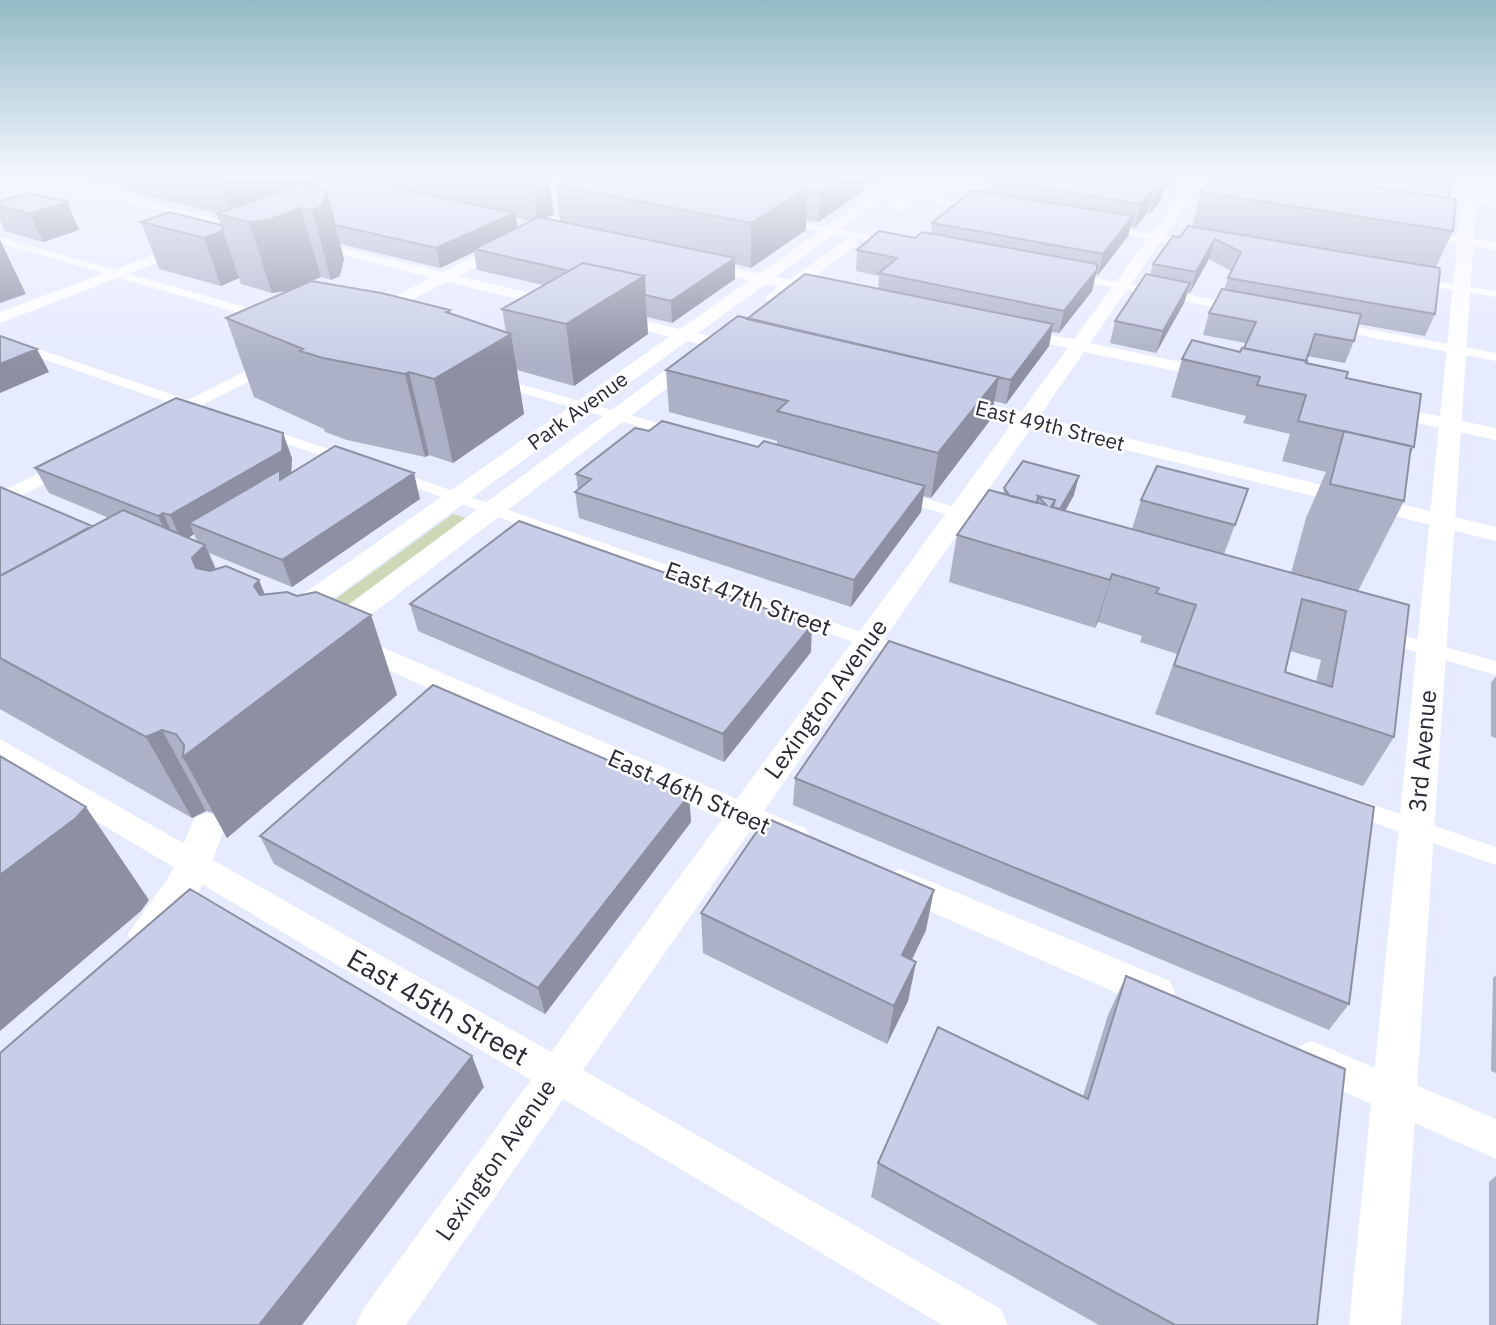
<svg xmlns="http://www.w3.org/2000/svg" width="1496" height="1325" font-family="'IBM Plex Sans',sans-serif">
<rect width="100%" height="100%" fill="#e6ebff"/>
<path fill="#cdd9b6" d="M453,514L466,518L340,611L326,606Z"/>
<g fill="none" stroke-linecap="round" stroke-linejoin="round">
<path fill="#fff" fill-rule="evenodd" d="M143,176H157L0,227V221Z
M538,176H557L594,185L589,188Z
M793,176H814L988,208L983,211Z
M780,218L895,240L900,243L895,246L776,223Z
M1106,226L1193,241L1198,244L1193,247L1102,231V227Z
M0,237L274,315L276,318L266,321L0,243Z
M1069,273L1239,304L1245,308L1239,312L1065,278L1063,276Z
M1413,278L1496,291V297L1409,283L1407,281Z
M1330,322L1496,353V361L1326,329V323Z
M0,336L203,405L205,408L193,411L0,344Z
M495,377L686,431L688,434L681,438L676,437L490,384L488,381Z
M263,427L355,458L358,461L355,464H345L258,434V428Z
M392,470L916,651L919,655L916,659H902L387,478V472Z
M898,491L980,514L982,517L974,522L892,499V493Z
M1379,629L1496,661V675L1372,639L1370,635L1372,631Z
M1348,796L1496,847V865L1340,811L1337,805L1340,799Z"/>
<path fill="#fff" fill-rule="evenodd" d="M26,176H48L262,231L255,235Z
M637,176H653L459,276L564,301V307L558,309L447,282L376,317H364V311L431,278L302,244L309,240L443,272Z
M1194,176H1206L1090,343L1214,369L1223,374L1214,379L1084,352L1039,417L1496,527V541L1032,427L764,811L805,828L810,837L805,846L794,849L750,831L583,1070L1001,1309L1008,1325H942L563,1099L406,1325H356L363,1309L531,1080L0,764V739L551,1052L722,819L345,651L341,645L345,639L354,637L363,639L737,799L1013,422L952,407L950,403L952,399L959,397L1021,412L1068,348L1010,336L1008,332L1010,328L1074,339Z
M1415,188L1496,199V207L1410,195V189Z
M1415,229L1496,242V250L1410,236L1408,233Z
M188,242L193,243V249L0,323V312Z
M701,261L820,286L828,291L820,296L696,268L694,265Z
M612,313L747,345L750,349L741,354L606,321L604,318Z
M279,354L288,359L285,363L167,423H153L150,419Z
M1385,405L1496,428V440L1378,415L1375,411L1378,407Z
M72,457L82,463L79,467L0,506V492Z
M900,869L1170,981L1175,993L1170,1005L1157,1009L1144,1005L888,893L884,883L888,873Z
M1312,1041L1496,1119V1159L1299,1072L1293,1059L1299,1046Z"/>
<path fill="#fff" fill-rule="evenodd" d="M898,176H914L326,604C310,612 295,624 277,619L273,613L277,607L306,592Z
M927,176H943L900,211H890V205Z
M1464,176H1478L1401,1325H1349Z
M850,237L858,242L856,245L781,302H769L766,298L769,294Z
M698,349L708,355L705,359L364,620C351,635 343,651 322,646L318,639L344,608L691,351Z
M207,813L219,817L225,827C214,856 184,945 149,950C144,951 138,948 133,946L128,934L170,875L195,817Z"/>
</g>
<path fill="#acb1c7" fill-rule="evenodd" d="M67,176H315L317,184L331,179L320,176H535L554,214L545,219L560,222L556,185L582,178L572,176H886L875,184L865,182L864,191L818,222L806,220V230L751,268L735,264V279L672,323L647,317L648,334L574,386L517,370L524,414L453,463L429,455L425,457L347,440L325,432L324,429L254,397L226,318L289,291L272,293L241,284L239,278L221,286L159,269L141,222L221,225L217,214H219L123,190L119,181L105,185ZM516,218L531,221L517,228ZM340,244L440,268L474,252L477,270L543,285L502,309L506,332L451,314L312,281L321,277L331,280L340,276L344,259Z
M990,176H1179L1170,189L1164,188L1161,200L1150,214L1147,213L1135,228L1131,227L1128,236L1098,275H1095L1092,291L1059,333L1052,332L1049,346L1006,404L994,401L991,419L931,498L923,496L921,512L851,607L579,518L575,492L578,490L576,474L649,431L758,447L777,445V441L669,412L666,370L747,319L878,289L879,276L856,271L857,250L931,234L932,223L985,192L987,179Z
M1226,176H1444L1442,179L1449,198L1453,231L1436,267L1435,314L1425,336L1358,324L1354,341L1345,363L1307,356L1306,361V363L1346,378L1414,447L1410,455L1404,501L1358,591L1394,737L1363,786L1155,714L1177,654L1140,642L1142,636L1098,622L1095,628L949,582L957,535L1003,494L1004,488L1074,495L1065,511L1132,529L1141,500L1235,525L1224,554L1291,573L1306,518L1326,472L1282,461L1290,434L1243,423L1246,416L1171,397L1182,359L1240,352L1244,348L1246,343L1203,335L1209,313L1224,289L1231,271L1209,259L1190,293L1188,292L1184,303L1156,353L1110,343L1115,321L1150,275L1153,264L1192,227L1201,192L1227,177ZM1290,651L1321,660L1316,682L1285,672Z
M0,201L67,202L79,230L43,242L5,231L0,221Z
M292,458L291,473L420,499L292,587L209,553L216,569L265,595L297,596L371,615L397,695L227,838L213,813L206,811L192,818L0,709V487L92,526L109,518L49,493L35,468ZM194,534L197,541L188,538Z
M410,604L811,652L724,762L418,631Z
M1496,676V738L1491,736V683Z
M795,778L1349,1004L1329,1030L793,805Z
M689,795L691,822L545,1014L274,864L260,836Z
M701,913L926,930L912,960L916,962L908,1001L887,1044L703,953Z
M1496,975V1073L1491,1071L1493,978Z
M1126,976L1317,1325H1099L871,1197L878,1163L1083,1096L1108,1015Z
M1496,1176V1325H1489V1182Z"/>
<path fill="#8c90a2" d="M101,176H118L119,181L105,185Z
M238,176H315L318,188L232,217L220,182Z
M845,176H865L864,191L818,222L820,193Z
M876,176H886L875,184Z
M1173,176H1179L1170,189Z
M1167,177L1161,200L1150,214L1156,190Z
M549,179L554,214L538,222L533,186Z
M807,188L806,230L751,268V223Z
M1153,190L1147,213L1135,228L1141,204Z
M326,192L344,259L340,276L331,280L312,210Z
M67,202L79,230L43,242L30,214Z
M301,208L321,277L291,290L272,293L249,222Z
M515,213L518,232L474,249V252L440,268L436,248Z
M1133,216L1128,236L1098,275L1103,254Z
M223,231L239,278L221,286L204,238Z
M1215,239L1209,259L1190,293L1196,272Z
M0,240L26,294L0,303Z
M735,258V279L672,323L671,301Z
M1097,270L1092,291L1059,333L1064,311Z
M644,276L648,334L574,386L566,324Z
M1190,283L1184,303L1156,353L1163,331Z
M450,310L461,363L511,334L524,414L453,463L434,379L446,312Z
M1053,324L1049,346L1006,404L1011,380Z
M37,349L49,372L0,393V364Z
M409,372L429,455L425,457L405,374Z
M999,377L991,419L931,498L938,453Z
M283,433L292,458L291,476L189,523L194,534L182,542L170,515Z
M414,473L420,499L292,587L282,560Z
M1079,476L1074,495L1053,533L1057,513Z
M925,486L921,512L851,607L854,580Z
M163,513L175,539L170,542L158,516Z
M205,545L239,623L228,637L192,558Z
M1112,574L1098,622L1095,628L1110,580Z
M259,580L291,659L254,586Z
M371,615L397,695L227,838L183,757Z
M812,625L811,652L724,762L723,734Z
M162,730L206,811L192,818L146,737Z
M689,795L691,822L545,1014L538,988Z
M86,807L149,900L141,911L0,1031V875Z
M934,890L926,930L895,994L902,955Z
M916,962L908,1001L887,1044L894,1006Z
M472,1056L484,1087L302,1325H259Z"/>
<path fill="#c8cee7" stroke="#8c90a2" stroke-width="2" fill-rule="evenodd" d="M197,176H238L220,182Z
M338,176L515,213L436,248L335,225L326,192L307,188Z
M481,176H535L549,179L533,186Z
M586,176H738L807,188L751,223L556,185L572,178L580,179Z
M738,176H845L820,193L807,190V188Z
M990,176H1163L1167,177L1156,190H1153L1141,204L987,179Z
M1232,176H1296L1456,199L1453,231L1201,192L1212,178Z
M1296,176H1422L1452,180L1449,198Z
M297,185L326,192L321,207L312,210L301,208L269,220L249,222L217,214Z
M977,191L1133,216L1103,254L932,223L970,192Z
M29,193L67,202L30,214L0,206V201Z
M169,212L221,225L223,231L204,238L141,222Z
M539,217L735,258L671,301L645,295L644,276L583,263L569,271L474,249Z
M1188,226L1439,268L1440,271L1435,314L1228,278L1241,252L1215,239L1196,272L1153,264L1173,236L1180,237Z
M879,231L915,238L922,232L1097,264V270L1064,311L879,273L897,258L857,250Z
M583,263L644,276L566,324L502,309Z
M805,274L1053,324L1011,380L747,319Z
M1146,274L1190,283L1163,331L1115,321Z
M311,281L381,293L450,310L446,312L511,334L434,379L409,372L405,374L323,358L300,351L303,349L226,318Z
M1222,289L1361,314L1354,341L1315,334L1306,361L1244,348L1256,322L1209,313Z
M738,316L999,377L938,453L777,411L788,401L666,370Z
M0,336L37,349L0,364Z
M1192,340L1240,352L1242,348L1307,361L1306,363L1348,372L1346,378L1421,394L1414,447L1298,421L1306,395L1257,385L1260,377L1182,359Z
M176,398L283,433L282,451L170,515L163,513L158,516L35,468Z
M662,421L758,447L764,441L925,486L854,580L575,492L591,479L576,474L635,428L649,431Z
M1344,431L1411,446L1404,501L1330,484Z
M335,446L414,473L282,560L189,523L280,470V480Z
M1023,461L1079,476L1060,509L1053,507L1055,500L1038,496L1037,503L1010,496L1004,488Z
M1157,466L1248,489L1235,525L1141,500Z
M0,487L92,526L0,576Z
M989,490L1046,505L1038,496L1055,500L1051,507L1409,605L1394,737L1174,665L1196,605L1156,593L1159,588L1112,574L1110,580L957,535ZM1302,599L1346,611L1332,687L1285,672Z
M123,510L205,545L192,558L196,568L210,571L226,566L259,580L254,586L260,595L287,592L297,596L316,592L371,615L183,757L184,745L176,734L162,730L146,737L0,658V576Z
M519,521L812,625L723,734L410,604Z
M889,641L1374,807L1349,1004L795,778Z
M433,685L689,795L538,988L260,836Z
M0,756L86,807L76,818L0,875Z
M766,818L934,890L902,955L916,962L894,1006L701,913Z
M190,889L472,1056L259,1325H0V1053Z
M1126,976L1345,1069L1317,1325H1175L878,1163L938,1027L1088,1099Z"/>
<linearGradient id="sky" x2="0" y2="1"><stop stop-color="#93bbc5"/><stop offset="0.49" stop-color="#f4f6ff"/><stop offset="1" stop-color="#f4f6ff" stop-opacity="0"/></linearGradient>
<rect width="1496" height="362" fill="url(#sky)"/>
<g text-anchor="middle" stroke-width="5" stroke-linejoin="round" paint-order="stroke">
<g font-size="21" fill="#292b35" stroke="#fff">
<text transform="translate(578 411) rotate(-36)" y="7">Park Avenue</text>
<text transform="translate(1050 426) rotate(14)" y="7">East 49th Street</text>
</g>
<g font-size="24" fill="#292b35" stroke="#fff">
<text transform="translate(748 599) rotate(20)" y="8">East 47th Street</text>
<text transform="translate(826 699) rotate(-54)" y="8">Lexington Avenue</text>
<text transform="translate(1423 751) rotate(-85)" y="8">3rd Avenue</text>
<text transform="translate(689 792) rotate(24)" y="8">East 46th Street</text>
<text transform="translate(496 1160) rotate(-55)" y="8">Lexington Avenue</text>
</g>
<g font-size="28" fill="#292b35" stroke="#fff">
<text transform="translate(438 1007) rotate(30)" y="10">East 45th Street</text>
</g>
</g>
</svg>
